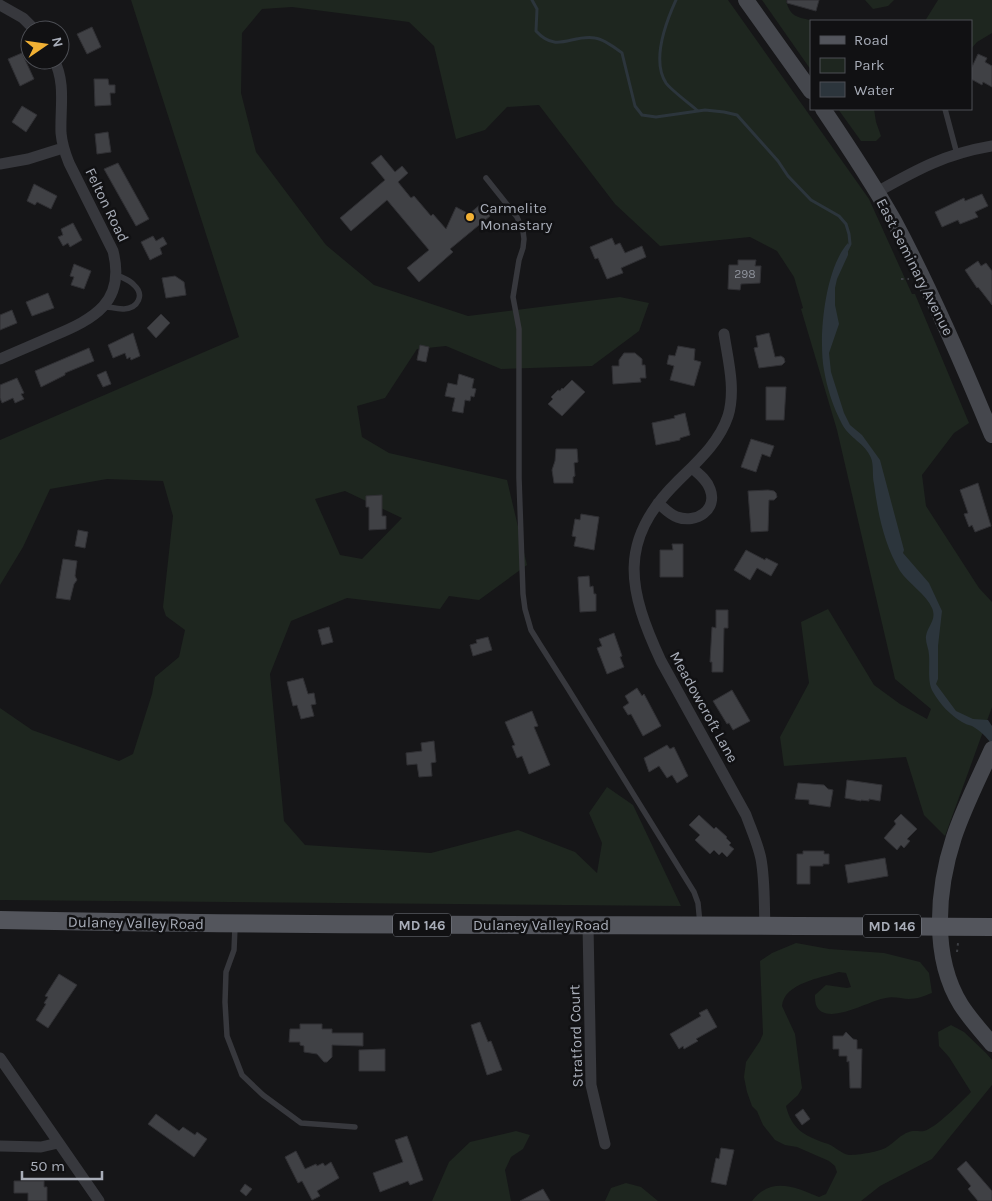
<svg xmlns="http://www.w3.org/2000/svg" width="992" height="1201" font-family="Karla,sans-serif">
<rect width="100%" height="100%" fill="#161618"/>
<path fill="#1e261f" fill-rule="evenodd" d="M131,0H728L869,199L912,294H915L969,423L954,433L922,475L926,506L979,588L992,602V707L945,836L924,815L906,757L784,766L780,737L809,683L801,622L828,609L874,685L900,704L927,719L931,709L895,679L837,430L801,309L803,308L794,277L777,251L750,237L660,246L615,204L539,105L507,107L485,130L456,139L434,46L409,22L292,7L262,9L242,33L241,93L256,152L326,245L374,285L468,316L620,297L649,303L639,331L592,366L501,369L446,346L417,349L385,398L357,406L362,437L389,453L507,480L527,565L479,600L449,596L440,609L347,598L291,621L270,674L284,821L305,845L431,853L518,830L575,852L597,873L602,843L589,813L607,787L633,805L681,906L0,900V708L32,730L119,761L133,754L152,694L155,677L179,657L185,630L166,616L163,607L173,516L163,481L107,479L50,489L23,547L0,585V440L239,337ZM345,491L402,518L362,559L340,555L315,499Z
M762,0H786C790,18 798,17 814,21H811V70Z
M865,0H894L888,6L873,9Z
M938,0H992V33L977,42L971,49V21H925Z
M838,109H874L876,122L881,136L876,141H861Z
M796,943L829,949L884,953L920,962L929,973L932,993C924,996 917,999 909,999C902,999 893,996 886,998C870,1000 828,1026 817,1007C815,1004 815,999 815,995L826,985L847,988L851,987L846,973L839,972C821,978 784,983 782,1006L795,1034L802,1088L798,1095L786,1106C791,1128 804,1136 825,1143C834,1145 841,1154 849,1155C858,1155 880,1152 887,1147C894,1143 901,1134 909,1132C913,1130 919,1132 924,1131C936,1128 962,1101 971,1092L949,1057L939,1046L938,1032L951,1025L964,1032L986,1053L992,1060V1085L932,1159L880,1186L861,1201H752C771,1176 795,1187 819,1197L826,1194L837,1172L835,1166L829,1161L797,1147L785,1145L775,1140L763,1125L757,1111L752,1106L747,1092L744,1077L746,1062L760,1041L763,1034L760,961L772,953Z
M516,1131L530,1135L523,1149L511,1157L505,1170L511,1201H432L449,1162L470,1142Z
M626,1183L641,1187L658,1201H605L611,1188Z"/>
<path fill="#2c353c" d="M848,243V255L837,279L835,288V305L839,324L829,353L831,372L844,413L850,425L862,435L880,460L904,550L903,553L929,583L942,611L938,646V679L936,684L956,711L973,719L988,720L992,726V744C986,737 981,731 972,726C969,725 965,724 962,722C950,715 940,704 933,692C927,682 930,666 929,655C929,649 925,642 926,636C928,625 937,620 932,608C927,595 908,583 900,571C884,544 878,514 874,484C872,476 874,465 871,458C865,443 849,438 842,424C833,407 827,388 824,370C818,337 825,268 848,243Z"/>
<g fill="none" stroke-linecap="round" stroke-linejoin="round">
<path stroke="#2c353c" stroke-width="3" d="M532,0L537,9L536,31C557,54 571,34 595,38C604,39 614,47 622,53L635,106L642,115L656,117L705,110L724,112L737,115L778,161L788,176L811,200L839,216L846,224L849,234L850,244L847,250
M676,0C666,22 651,60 666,83C671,90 690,104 698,111"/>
</g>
<path fill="#404145" stroke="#303034" d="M787,0H819L816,11L787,3Z
M92,27L101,47L87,54L77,34Z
M22,53L34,79L20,86L8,59Z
M978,54L987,58L985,62L992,66V87L983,82L982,85L971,79V69Z
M94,79H108L109,85H115V93H110L111,105L95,106Z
M22,106L37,115L26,132L12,122Z
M108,132L111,152L97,154L95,134Z
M381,155L395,172L402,166L408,173L398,182L411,198L414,196L431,216L433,214L446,229L456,207L469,214L481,204L490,216L450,249L453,252L419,282L407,268L429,250L387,200L351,231L340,218L385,180L371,163Z
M118,163L149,219L136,226L104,169Z
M34,184L57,196L51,209L37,202L35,205L27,201Z
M982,194L988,206L975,212L978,217L960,224L958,220L942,227L935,212L964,198L965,201Z
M73,223L82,240L70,247L68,243L63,246L58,237L63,235L61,229Z
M153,236L156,241L163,237L167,244L160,248L162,254L150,260L141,242Z
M612,238L615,245L620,243L625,253L642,246L646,257L621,268L623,273L607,279L598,258L595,259L590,247Z
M738,260H756L755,266H761L760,283L741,284L740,290L728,289L729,265H738Z
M978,261L981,266L986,263L992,271V305L978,287L977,288L965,270Z
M74,264L91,271L84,289L71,285L74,277L70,276Z
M175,276L184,282L186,295L166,298L162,278Z
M48,293L54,308L32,316L26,302Z
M12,310L17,323L0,330V315Z
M161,314L170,323L156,338L147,328Z
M133,333L140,356L131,360L130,357L127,359L125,353L113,358L108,345Z
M769,333L775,357L781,356L784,358L785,362L782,365L759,368L754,348L758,347L756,336Z
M420,345L429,347L426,362L417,360Z
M678,346L695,349L694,360L701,362L694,386L670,380L674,366L667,364L669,355L675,356Z
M89,348L94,361L65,373V375L41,387L35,371Z
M624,353H635L642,359V365H645L646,378H640L641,382L613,384L612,366H619V360Z
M106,371L111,384L103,387L97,375Z
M459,374L474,379L472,388L476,389L474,397L471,396L470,401L465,400L463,413L452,411L455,398L445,396L448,383L457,385Z
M17,378L24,393L21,394L24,399L15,403L13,398L2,403L0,398V385Z
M572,380L585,392L562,416L548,404L553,399L551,397L558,390L560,391L562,388L563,389Z
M766,387H786L784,420H766Z
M685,413L690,435L680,438V440L656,445L652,423L675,418L674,416Z
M751,439L774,446L770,457L762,454L756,472L741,467Z
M556,449H577L578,462L574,463L575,476L573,477V483H554L552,470L555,461Z
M978,483L991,526L975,532L972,525L969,527L964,514L968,513L960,490Z
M768,490L774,491L776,493L777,497L774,500H769L768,531L751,532L748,491Z
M382,495V516H386V529L369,530V507H366V496Z
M581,514L599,517L594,550L574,546L576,537L572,536L575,519L580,520Z
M78,530L88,532L85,548L75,546Z
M672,544H683V577H660V550H673Z
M746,550L765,560L766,558L778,564L771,576L757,568L750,580L734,570Z
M63,559L77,561L75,576L77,580L74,584L70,600L56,598Z
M589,576L590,587L593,586L594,594H596V611L580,612L578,577Z
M716,610H728V628H724L723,672H712V662H710L712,627L716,628Z
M329,627L333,642L322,645L318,630Z
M614,633L622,656L620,657L624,667L607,674L597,648L602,646L599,639Z
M488,637L492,650L473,656L470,645L477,643L476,640Z
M303,678L308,694L314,693L316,704L311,705L314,716L301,719L297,705L293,706L287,682Z
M637,688L642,696L644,694L661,726L643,736L631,714L628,715L623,707L629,703L625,696Z
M732,690L750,721L733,730L729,723L727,724L713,701Z
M532,711L538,726L534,727L550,765L529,774L522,756L517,758L512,746L515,745L505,722Z
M434,741L436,762L431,763L432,776L419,777L417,764L407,765L406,753L422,751L421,743Z
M667,745L670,749L674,747L688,776L677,783L672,775L667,778L659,766L649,772L644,758Z
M847,780L882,785L880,801L869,799V801L861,800V801L845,798Z
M798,783L824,785L828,789L833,790L830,807L809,804V800L795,799Z
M901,814L917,829L907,839L910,841L904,848L901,845L897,850L884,838L896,824L894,821Z
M699,815L714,829L716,827L727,837L726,838L731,843L729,845L734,849L727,857L722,852L719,855L714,850L710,854L695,840L700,835L689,825Z
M803,851H824V854H829V864H823V866H810V884H797V854H803Z
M885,858L888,876L848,883L845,865Z
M59,974L77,985L48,1028L36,1020L46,1004L44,1003L48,997L45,996Z
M707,1009L717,1027L696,1039L698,1041L684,1049L683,1046L679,1049L670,1034L701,1016L699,1013Z
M480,1022L488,1042L491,1041L502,1070L487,1075L471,1025Z
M300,1024H322V1029H332V1033H363V1046L332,1045V1057L327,1062H324L317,1054L304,1052V1046L300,1045V1042H289L290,1029H300Z
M846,1032L853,1039L857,1040V1049H862L861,1088H850L849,1061L847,1062V1056H839V1049H833V1036H843Z
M385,1049V1071H359V1050Z
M803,1109L810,1119L802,1125L795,1115Z
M156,1114L179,1131L183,1127L195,1135L197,1132L207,1139L194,1157L148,1124Z
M407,1136L423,1180L410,1185L408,1181L380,1192L373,1173L403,1162L395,1140Z
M721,1148L734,1150L726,1185L711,1182L716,1158L719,1159Z
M296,1151L305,1169L316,1164L317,1166L323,1163L325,1166L331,1162L339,1178L317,1191L320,1196L312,1200L302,1181L298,1183L285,1157Z
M966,1161L992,1191V1201H978L968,1189L971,1186L957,1169Z
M14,1181H44V1187H47V1201H28V1193H14Z
M245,1184L252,1189L246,1196L240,1191Z
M543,1189L550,1201H520Z"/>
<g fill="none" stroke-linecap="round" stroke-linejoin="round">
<path stroke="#3d3f44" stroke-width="2" stroke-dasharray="2.5 4" stroke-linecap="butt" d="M901,279H909
M957,952L958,943"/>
<path stroke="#37383d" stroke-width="5.5" d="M945,109L957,154
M486,178L517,217L523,231L524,239L523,248L519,260L513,297L519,329V478L523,594L525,609L531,630L539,643L567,687L694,892L698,903L700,924
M104,307C111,307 118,309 124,309C138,308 145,295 134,285C130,280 123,278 117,275
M235,927L234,950L226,972L225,1002L227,1036L242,1075L263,1095L301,1123L355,1127"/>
<path stroke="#37383d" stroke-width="11" d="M0,5L23,18L35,30
M0,164L28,159L63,148
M877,192C918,169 945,154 992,146
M724,334C728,360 736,390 728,416C719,443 697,462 677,482C617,541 628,590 661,661L746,815C751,829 758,844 761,859C765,881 764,904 765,926
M0,359C18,351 35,344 53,336C94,319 126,302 113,251L69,163C65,153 62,144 61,133C60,108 66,83 54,60
M658,503C664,508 670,515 677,517C696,524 718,510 710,489C707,480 699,474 692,468
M588,925L591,1085L605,1144
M0,1058L99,1201
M0,1146L41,1147L58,1143"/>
<path stroke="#45474d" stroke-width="16" d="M746,0L811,91
M823,109C848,146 872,182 894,221C931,290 962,362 992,435
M992,749C979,778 964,807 954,837C937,889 931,957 961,1005C970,1019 981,1031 992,1044"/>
<path stroke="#53555c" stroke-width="18" d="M0,920C331,927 661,924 992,927"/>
</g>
<circle fill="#f2b134" stroke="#111113" stroke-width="2" cx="470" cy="217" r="5"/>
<g text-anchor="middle" stroke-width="5" stroke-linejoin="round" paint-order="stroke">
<g font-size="12" fill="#8e929b">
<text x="745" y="278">298</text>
</g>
<g fill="#111113" stroke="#7b7e86" stroke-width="1">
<rect x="393" y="913.5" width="58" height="23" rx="4"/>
<rect x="863" y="914.5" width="58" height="23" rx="4"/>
</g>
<g font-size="14" font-weight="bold" fill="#a8adb8">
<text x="422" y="930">MD 146</text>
<text x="892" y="931">MD 146</text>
</g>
<g font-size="15" fill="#a8adb8" stroke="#111113">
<text transform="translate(107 205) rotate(64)" y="5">Felton Road</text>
<text transform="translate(915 267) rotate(63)" y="5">East Seminary Avenue</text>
<text transform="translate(704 707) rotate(61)" y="5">Meadowcroft Lane</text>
<text transform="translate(136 923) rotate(1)" y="5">Dulaney Valley Road</text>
<text x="541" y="930">Dulaney Valley Road</text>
<text transform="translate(576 1036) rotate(-92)" y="5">Stratford Court</text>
</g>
<g font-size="15" fill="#a8adb8" stroke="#111113" text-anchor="start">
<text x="480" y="213">Carmelite<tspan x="480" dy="17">Monastary</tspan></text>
</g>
</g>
<rect x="810" y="20" width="162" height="90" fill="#111113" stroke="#4d4f55"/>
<rect x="820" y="36" width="25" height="8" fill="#53555c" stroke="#4d4f55"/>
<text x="854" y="45" font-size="15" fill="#a8adb8">Road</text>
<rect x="820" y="58" width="25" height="15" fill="#1e261f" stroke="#4d4f55"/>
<text x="854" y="70" font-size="15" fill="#a8adb8">Park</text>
<rect x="820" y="82" width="25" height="15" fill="#2c353c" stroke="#4d4f55"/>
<text x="854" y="95" font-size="15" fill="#a8adb8">Water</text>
<g transform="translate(45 45) rotate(77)"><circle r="24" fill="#111113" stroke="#4d4f55"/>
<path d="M0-4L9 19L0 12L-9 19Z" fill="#f2b134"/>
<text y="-8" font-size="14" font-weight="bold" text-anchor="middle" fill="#a8adb8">N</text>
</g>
<path d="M22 1171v8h80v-8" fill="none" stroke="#a8adb8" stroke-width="2.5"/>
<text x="30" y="1171" font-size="15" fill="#a8adb8" stroke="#111113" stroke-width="4" paint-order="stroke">50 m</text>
</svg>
